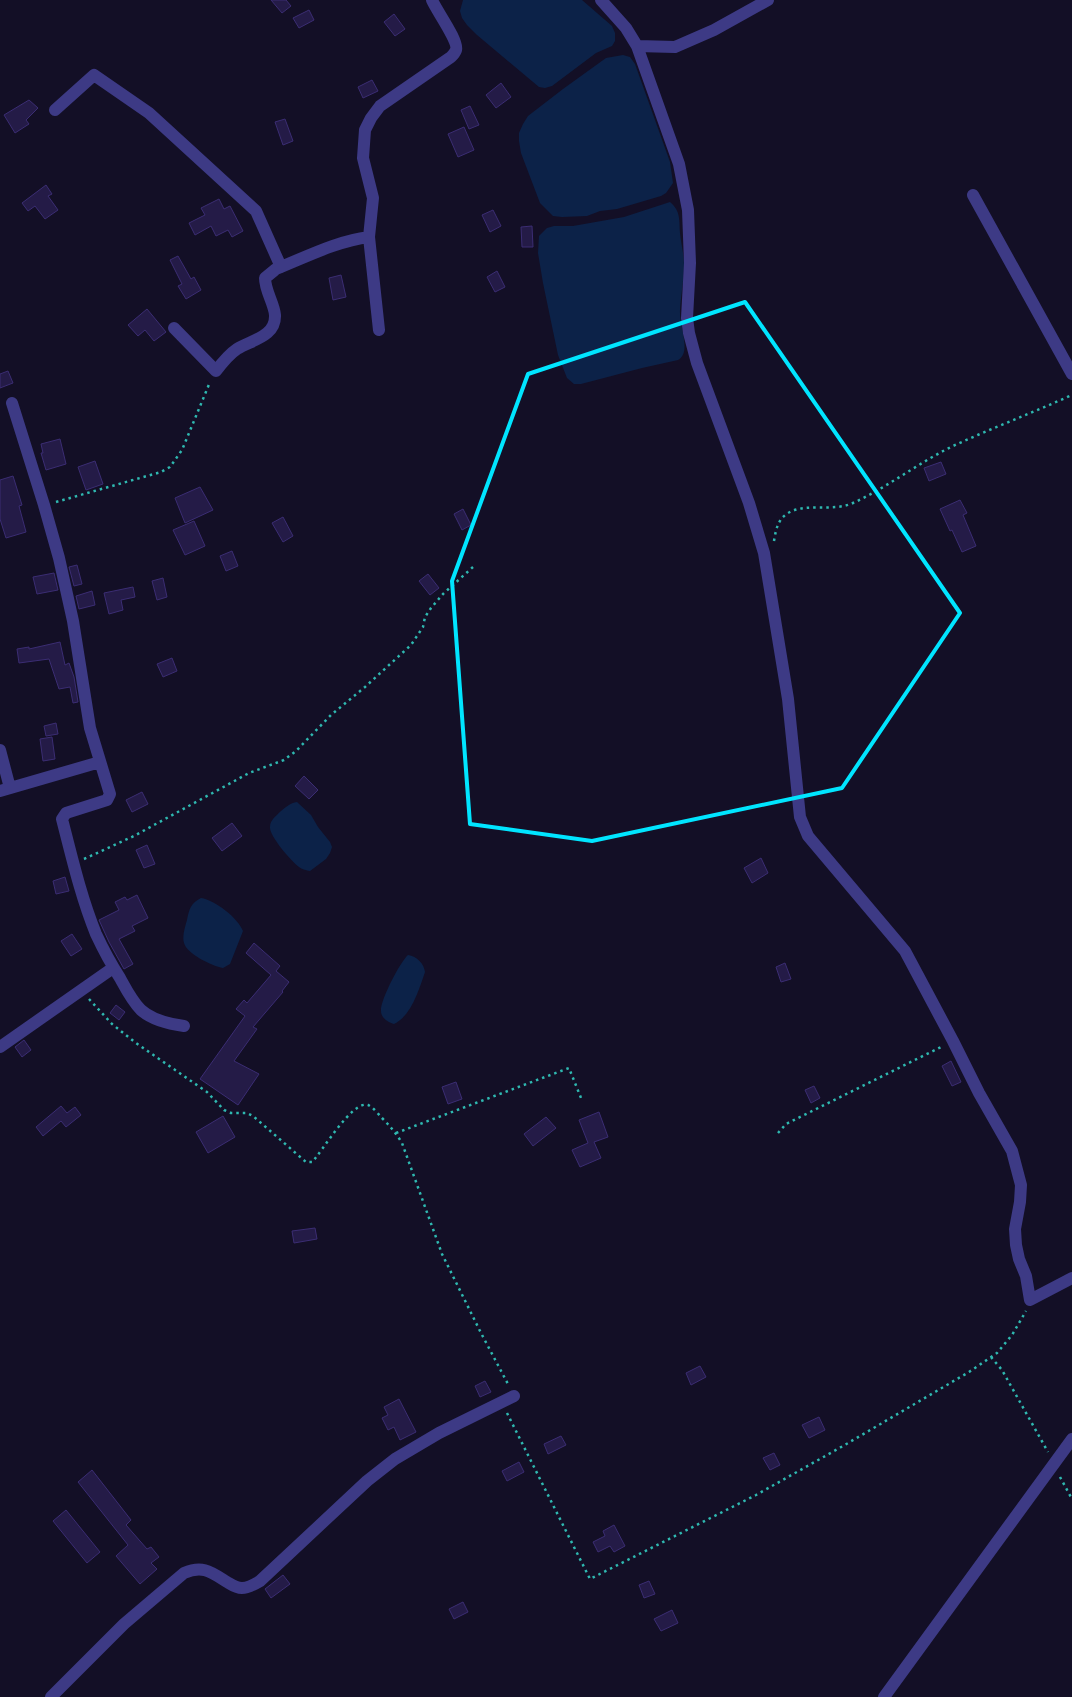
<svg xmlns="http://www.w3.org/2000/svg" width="1072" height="1697" font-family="'Golos Text',sans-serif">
<rect width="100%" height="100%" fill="#130f26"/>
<path fill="#0c2248" d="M463,0H582L612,26L615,33V41L612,46L596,53L552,86L545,88L539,87L477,35L467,25L462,18L460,11Z
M623,55L630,57L635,64L670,162L673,183L666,193L661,196L617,209L600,211L587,216L562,217L553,216L540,203L521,153L519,141V133L523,124L528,116L563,89L606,58Z
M670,202C681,211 679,221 680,233C681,244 684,254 684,264C684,279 681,295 680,310C679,326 692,352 678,360L642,368L581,384H574L567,378L558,355L543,283L538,253L539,236L547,228L554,226H573L624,217Z
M297,802L311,815L318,827L330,842L332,847L330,853L326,859L310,871C306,870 303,870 299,867C292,862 269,836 270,827C270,820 276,816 281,811C286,807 290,803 297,802Z
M201,898C215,900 238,918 243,931L230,964L223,968C212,966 187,954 184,943C182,936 185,927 187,920C189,909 191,903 201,898Z
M408,955C417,956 424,964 425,972C419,990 411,1016 394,1024C388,1022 381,1018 381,1011C380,1001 400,962 408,955Z"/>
<path fill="#241b47" stroke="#3b2d73" d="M271,0H286L291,6L282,13Z
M309,10L314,20L299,28L293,18Z
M394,14L405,29L395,36L384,22Z
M372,80L378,91L363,98L358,87Z
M501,83L511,97L496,108L486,95Z
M29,100L38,108L26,120L29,124L15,133L4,115Z
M470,106L479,125L469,129L461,110Z
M285,119L293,141L283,145L275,122Z
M464,127L474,150L458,157L448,134Z
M46,185L52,194L48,196L58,210L45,219L35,206L28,211L22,203Z
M219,199L224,209L230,206L243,231L232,237L228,230L216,236L211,226L195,235L189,223L205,215L201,208Z
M493,210L501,226L490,232L482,215Z
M532,226L533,247H522L521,227Z
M178,256L191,279L194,277L201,290L186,299L178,286L182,284L170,260Z
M497,271L505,287L495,292L487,277Z
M341,275L346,297L333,300L329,278Z
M147,309L166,332L154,341L145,330L138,336L128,325Z
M8,371L13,383L0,388V374Z
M60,439L66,464L46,470L41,453H43L41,444Z
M95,461L103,484L86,490L78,467Z
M941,462L946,474L929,481L924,468Z
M13,476L22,505L19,506L26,532L6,538L0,519V480Z
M200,487L213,510L185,523L175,498Z
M960,500L967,513L963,515L976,546L962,552L952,530L950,531L940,509Z
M463,509L471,525L462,530L454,514Z
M283,517L293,536L283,542L272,523Z
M194,521L205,546L185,555L173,530Z
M232,551L238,566L226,571L220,556Z
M77,565L82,584L74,586L69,567Z
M54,573L58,590L37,594L33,577Z
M428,574L439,588L430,595L419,581Z
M163,578L167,597L157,600L152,581Z
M133,587L135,597L121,600L123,610L109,614L104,593Z
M92,591L95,605L79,609L76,596Z
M60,642L65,665L69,663L74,677L78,702L73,703L70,687L59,689L49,659L19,663L17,649L29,647V649Z
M172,658L177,671L163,677L157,664Z
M56,723L58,734L46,736L44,726Z
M52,737L55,759L43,761L40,739Z
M304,776L318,790L309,799L295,786Z
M142,792L148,804L132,812L126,800Z
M232,823L242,836L222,851L212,838Z
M147,845L155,864L144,868L136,850Z
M761,858L768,873L752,883L744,868Z
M65,877L69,891L56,894L53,881Z
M137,895L148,918L132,926L135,931L119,939L133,964L124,969L109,942L99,920L119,910L115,902L125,897L127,900Z
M72,934L82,949L71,956L61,941Z
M254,943L280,966L276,971L289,982L282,991L283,992L253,1027L257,1029L234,1061L259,1074L238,1105L200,1079L245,1016L236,1009L244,1000L247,1003L271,975L246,953Z
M785,963L791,979L781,982L776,967Z
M116,1005L125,1012L119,1020L110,1013Z
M24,1040L31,1050L22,1057L15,1047Z
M951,1061L961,1082L952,1086L942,1066Z
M456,1082L462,1099L448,1104L442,1087Z
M814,1086L820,1098L811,1103L805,1090Z
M61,1106L67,1113L75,1107L81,1115L66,1127L61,1121L43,1136L36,1127Z
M599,1112L608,1137L594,1142L601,1158L580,1167L572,1150L588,1143L579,1120Z
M223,1116L235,1137L208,1153L196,1132Z
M546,1117L556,1128L533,1146L524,1134Z
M315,1228L317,1239L294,1243L292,1231Z
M700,1366L706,1377L691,1385L686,1373Z
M485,1381L491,1392L480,1397L475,1386Z
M399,1399L416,1432L400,1440L394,1427L388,1430L382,1418L388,1415L384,1407Z
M819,1417L825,1430L809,1438L802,1425Z
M561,1436L566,1445L548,1454L544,1444Z
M774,1453L780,1465L770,1470L763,1458Z
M519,1462L524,1472L507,1481L502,1471Z
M92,1470L131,1520L126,1525L147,1549L151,1547L159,1557L151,1563L157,1569L140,1584L116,1556L128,1545L78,1482Z
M66,1510L100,1552L87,1563L53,1521Z
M614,1525L625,1546L614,1552L610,1546L598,1552L593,1542L605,1536L603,1531Z
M283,1575L290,1584L271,1598L265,1589Z
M649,1581L655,1594L644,1598L639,1585Z
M463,1602L468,1612L454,1619L449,1609Z
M672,1610L678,1623L661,1631L654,1619Z"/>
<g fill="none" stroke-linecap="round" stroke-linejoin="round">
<path stroke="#2fb8b0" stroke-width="2.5" stroke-dasharray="2.5 4" stroke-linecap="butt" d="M56,502L161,472L170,467L182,450L210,382
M774,541C776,529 778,518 790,512C807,503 833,512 853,503C888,487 918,463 953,446C992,428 1032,413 1072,395
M84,859L134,836L249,773L284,760L296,751L331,715L365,687L411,645L423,627L425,617L431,608L443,594L473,567
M89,999L112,1024L136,1043L207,1092L224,1110L231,1113H247L253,1116L306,1162H312C322,1152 352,1100 368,1105C373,1107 378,1114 382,1118C390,1126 396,1133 402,1143L442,1254L481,1333L509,1386
M396,1133L569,1068L581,1098
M778,1133L786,1124L943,1046
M991,1357L1002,1370L1048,1452
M507,1413L590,1579L756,1495L843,1446L969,1372L997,1353L1012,1335L1026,1311
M1060,1477L1072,1499"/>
<path stroke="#3d3a85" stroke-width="12" d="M601,0L626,28L637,46L679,164L688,210L690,263L687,318L689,333L697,363L749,503L764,553L788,699L800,817L808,836L905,951L953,1041L979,1093L1012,1151L1021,1185L1020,1202L1015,1229L1016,1245L1019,1259L1026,1276L1030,1300L1072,1278
M637,46L675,47L714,30L768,0
M55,110L94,75L149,113L256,211L281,267
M174,328L216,371C222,363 228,355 237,349C251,340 276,337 275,315C274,303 265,291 265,278L276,269C306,257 337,241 369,237
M379,330L369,237L373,198L363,158L365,130L371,118L380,106L451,57C453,55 455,53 456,50C459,41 436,10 432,0
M12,403L44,505L59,558L73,621L90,728L110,794L107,800L66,813L62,819C72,858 81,897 96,934C103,949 111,964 120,978C126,989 132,1001 141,1010C152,1020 169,1024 184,1026
M0,750L10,788
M0,791L100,762
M0,1047L113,968
M51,1697L124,1624L184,1573C203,1565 211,1572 227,1582C232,1585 236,1588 242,1588C248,1588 255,1584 260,1581L367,1481L395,1459L439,1433L514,1396
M884,1697L1072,1439"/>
<path stroke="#3d3a85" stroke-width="12" d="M973,195L1072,374"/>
</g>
<path fill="none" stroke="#00e5ff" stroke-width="4" stroke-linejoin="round" d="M745,302L960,613L842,788L592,841L470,824L452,581L528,374Z"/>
</svg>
